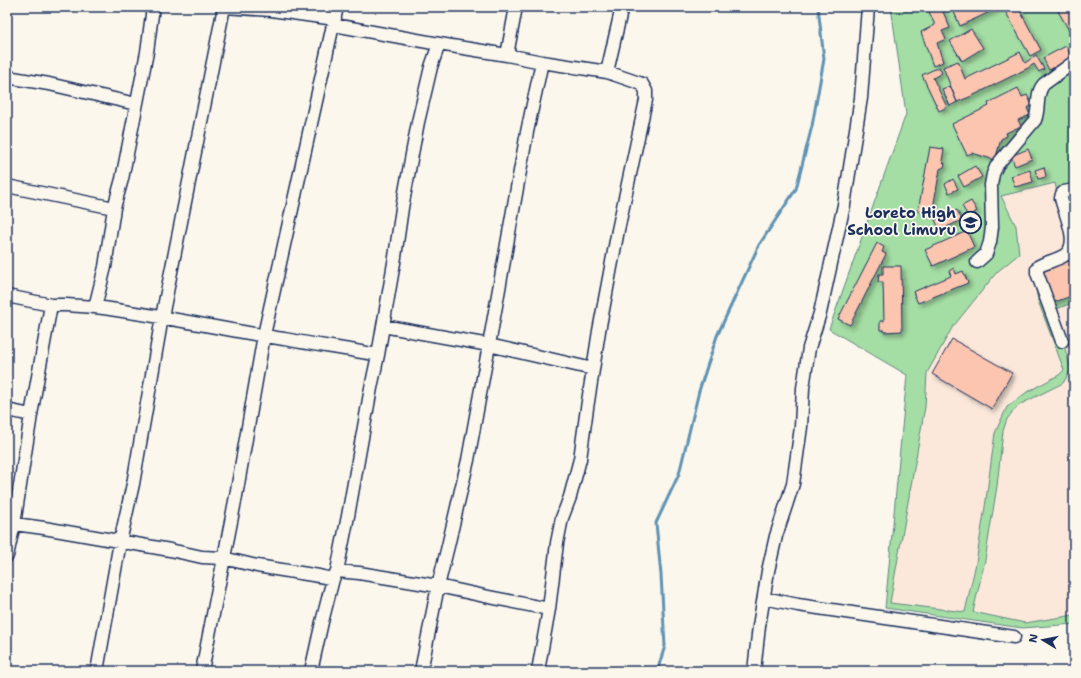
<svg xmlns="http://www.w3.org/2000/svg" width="1081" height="678" font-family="'Shantell Sans',sans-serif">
<defs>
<filter id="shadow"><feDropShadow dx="3.5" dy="3.5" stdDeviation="2" flood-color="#0004"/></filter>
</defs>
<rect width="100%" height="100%" fill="#fbf7ec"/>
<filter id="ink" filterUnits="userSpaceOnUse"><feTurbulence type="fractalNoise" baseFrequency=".025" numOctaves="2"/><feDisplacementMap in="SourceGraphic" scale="8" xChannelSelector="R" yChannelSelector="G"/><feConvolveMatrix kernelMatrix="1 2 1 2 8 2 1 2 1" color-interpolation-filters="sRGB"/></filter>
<g filter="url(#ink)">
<path fill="#fbe8da" d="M891,7H1074V624L1022,628L885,608L907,375L829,329L906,114Z"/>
<path fill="#a4dea4" stroke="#608681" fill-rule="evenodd" d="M891,7H1074V302L1054,310L1071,370L1063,383L1019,405L1007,419L1003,431L997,486L985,560L973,612L1025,623L1074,615V624L1022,628L885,608L907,375L829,329L906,114ZM1055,183L1066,233L1065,248L1042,258L1032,267L1038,301L1064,370L1059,375L1027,392L1007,407L995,433L985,507L976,563L965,612L890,603L925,407L927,373L952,328L997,272L1019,254L1016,226L1001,196Z"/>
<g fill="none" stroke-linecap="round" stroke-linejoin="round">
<path stroke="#5e92b3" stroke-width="3" d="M657,671L665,646L661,575L656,523L679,474L699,391L717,336L759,245L796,189L812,126L824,59L818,7"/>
</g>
<path fill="#fcc5b0" stroke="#1b2f5e" filter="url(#shadow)" d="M927,7H941L950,28L942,31L946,39L937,43L943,62L933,66L921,32L935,25Z
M964,7H1000L960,26L954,12Z
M1007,7H1018L1041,50L1030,56L1004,9Z
M1066,7H1074V39L1058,11Z
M971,29L983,48L962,61L950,41Z
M1066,46L1072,58L1049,70L1043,58Z
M1020,52L1025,63L1036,55L1044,69L1039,72L1034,64L1028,68L972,96L957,102L943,67L958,61L965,79Z
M939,67L942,73L933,78L947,107L939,111L922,75Z
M950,86L957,102L950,106L942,89Z
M1018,88L1022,97L1027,95L1032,105L1027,108L1030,115L1018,120L1021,126L1006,133L1007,136L1001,139L995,160L972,153L967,155L952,124L989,106L988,103Z
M930,147L944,149L942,161L945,164L944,167L940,169L932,214L918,211Z
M1028,149L1032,159L1015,166L1011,156Z
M975,166L982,177L964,187L958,176Z
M1044,167L1046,177L1038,179L1035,170Z
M1030,170L1033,182L1015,187L1011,176Z
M953,179L958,189L949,193L945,184Z
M971,201L977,211L968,216L962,206Z
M957,210L962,220L940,230L935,220Z
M967,231L974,247L933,266L925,250Z
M877,243L884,247L882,252L886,254L850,325L838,319Z
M1074,258V295L1052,303L1041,270Z
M883,266H901L902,331L884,332V330H880V321H884L883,282H878L879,274H883Z
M954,268L956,274L963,271L968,283L918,303L913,292L951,276L949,271Z
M952,339L1012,373L992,409L932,374Z"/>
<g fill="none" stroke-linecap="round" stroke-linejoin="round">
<defs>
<path id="street" d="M334,25L439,44L507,55L542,62L607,72L642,84L646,91V100L618,230L599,331L587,408L580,459L570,497L562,518L557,543L549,609L538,671
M507,55L516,7
M607,72L622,7
M7,77L49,84L136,104
M7,186L114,208
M977,262L986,254L990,242L992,227L991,185L993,174L997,165L1035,120C1040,108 1035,93 1044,84L1074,62
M7,296L51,305
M95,307C159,315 221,329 284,339C316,345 347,349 378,355L395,257L402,208L418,122L431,67L439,44
M383,326L489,345L593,369
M1062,341L1037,273V269L1039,266C1047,262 1057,260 1065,255C1081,244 1064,213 1061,198L1062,194L1064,192L1074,190
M7,410L31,415
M7,523L44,528L170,550L202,557L223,558L257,566L319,576L333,579
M7,556L14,524L31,415L51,305H66L95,307L105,267L114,208L122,179L147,52L153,7
M337,571L359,573L438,586L489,597L549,609
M764,598L798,605L1014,637
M97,671L120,542L133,484L162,317L224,7L271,10L335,19
M202,671L236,496L264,335L337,7
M311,671L322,622L333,579L337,571L348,516L371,388L378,355
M421,671L438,586L448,546L468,460L489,345L527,132L542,62
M754,671L759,626L768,571L776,536L793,484L801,427L803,388L809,348L820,313L844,205L861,98L868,7"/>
</defs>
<use href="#street" stroke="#1b2f5e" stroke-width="15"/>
<use href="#street" stroke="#fbf7ec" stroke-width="12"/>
</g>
</g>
<defs>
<symbol id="school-ring" viewBox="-11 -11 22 22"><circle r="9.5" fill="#fbf7ec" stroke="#1b2f5e" stroke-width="1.5"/><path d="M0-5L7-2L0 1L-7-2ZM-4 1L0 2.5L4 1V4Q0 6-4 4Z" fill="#1b2f5e"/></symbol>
</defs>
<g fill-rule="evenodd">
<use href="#school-ring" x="958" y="210" width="25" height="25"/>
</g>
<g text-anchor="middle" stroke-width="3.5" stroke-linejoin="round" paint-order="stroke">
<g font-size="15" font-weight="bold" fill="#1b2f5e" stroke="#fbf7ec" text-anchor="end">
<text x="956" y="218">Loreto High<tspan x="956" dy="17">School Limuru</tspan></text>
</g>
</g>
<rect width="1081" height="678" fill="none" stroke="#fbf7ec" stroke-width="24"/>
<rect x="12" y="12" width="1057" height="654" fill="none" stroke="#1b2f5e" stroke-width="1.5" filter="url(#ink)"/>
<g transform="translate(1043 640) rotate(280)" stroke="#fbf7ec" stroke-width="3" paint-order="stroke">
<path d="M0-3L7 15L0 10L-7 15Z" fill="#1b2f5e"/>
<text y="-6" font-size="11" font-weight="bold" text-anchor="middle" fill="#1b2f5e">N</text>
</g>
</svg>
